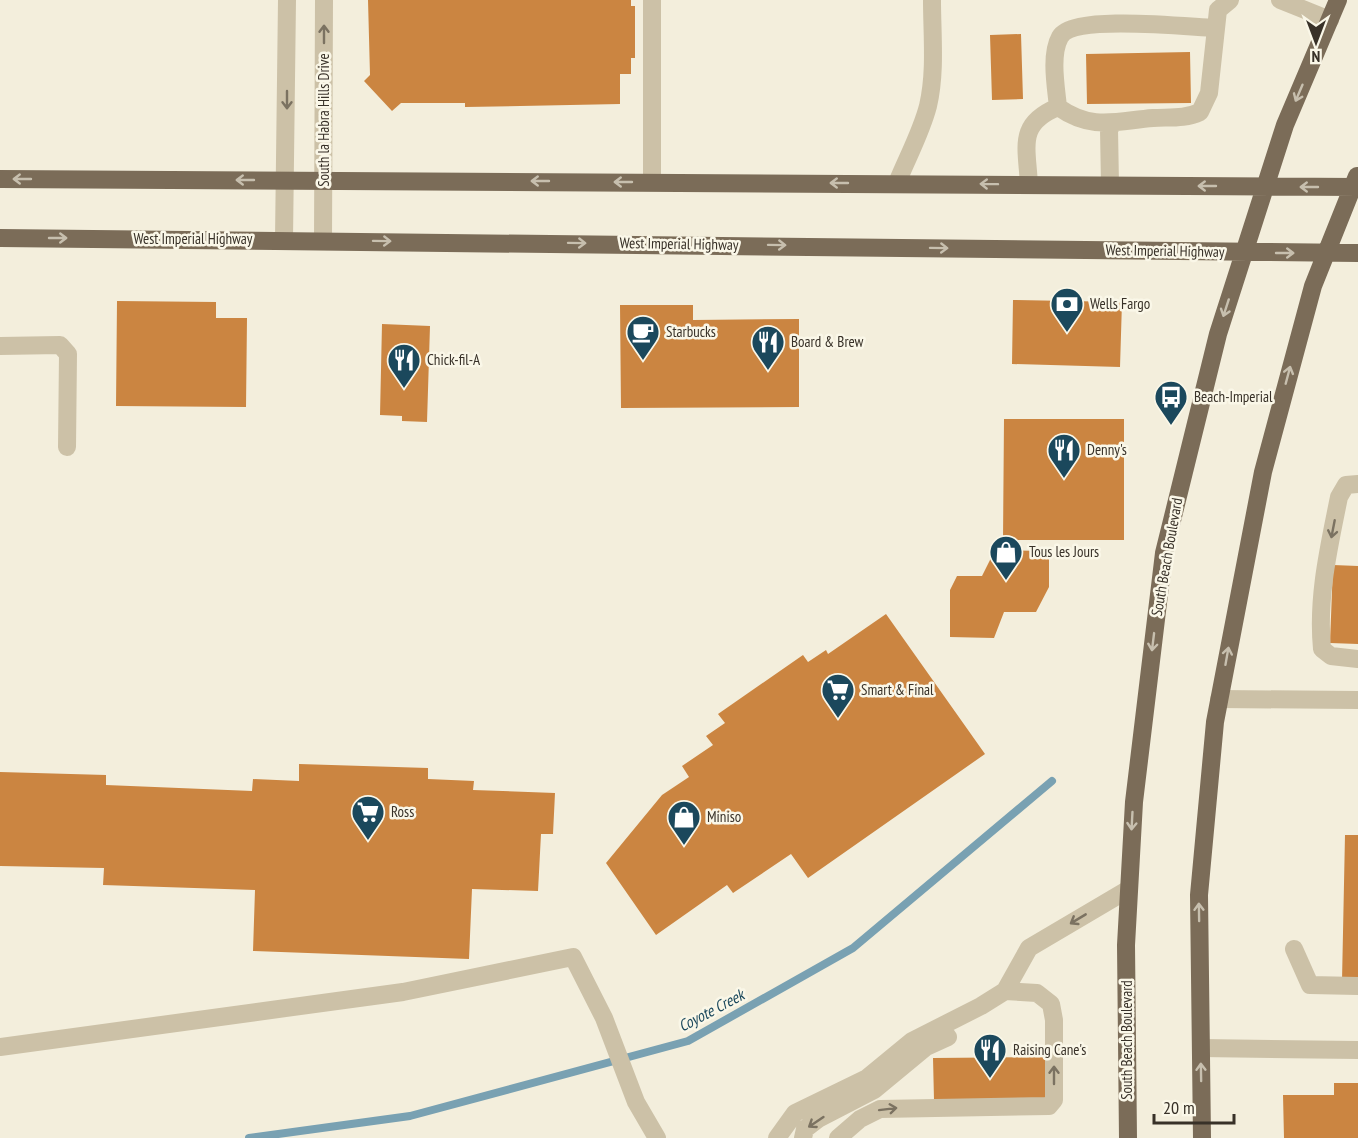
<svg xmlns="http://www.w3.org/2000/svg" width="1358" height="1138" font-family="'PT Sans Narrow',sans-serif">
<rect width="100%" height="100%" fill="#f3eedc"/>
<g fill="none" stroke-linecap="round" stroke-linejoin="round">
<path stroke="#79a1b2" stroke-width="8" d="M249,1138L410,1116L688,1041L853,948L1052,781"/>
</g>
<path fill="#cb8541" d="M368,0H631V6H635V58H631V74H620V104L465,107V103H401L392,111L364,81L370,75Z
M1021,34L1023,99L992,100L990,35Z
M1190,52L1191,103L1087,104L1086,54Z
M1013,300L1122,302L1120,367L1012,364Z
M117,301L216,302V318H247L246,407L116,406Z
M620,305H693V320L799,319V407L621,408Z
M382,324L430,326L427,422L402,421V416L380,415Z
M1004,419H1124V540H1003Z
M995,550L1049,551V587L1036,612H1004L994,638L950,637V590L957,576H982Z
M1333,565L1358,566V644L1330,643Z
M886,614L985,754L808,878L791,854L733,893L727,885L656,935L606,863L662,795L689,777L682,766L713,745L706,736L725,723L718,714L803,655L808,662L826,650L828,654Z
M299,764L428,768V779L474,781L473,790L555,793L553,834H541L538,891L472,889L469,959L253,951L255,890L103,885L104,868L0,866V772L106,775V785L252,791L253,779L299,781Z
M1345,835H1358V981H1342Z
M1046,1057V1100H934L933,1058Z
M1334,1083H1358V1138H1284L1283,1095H1334Z"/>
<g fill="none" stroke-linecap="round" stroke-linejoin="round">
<path stroke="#ccc1a7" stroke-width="18" d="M1280,0L1330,20
M1214,28C1188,27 1073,14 1060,37C1050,55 1056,87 1058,107C1092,131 1116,121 1153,118C1169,117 1185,119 1200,112L1209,93L1218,10L1230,0
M652,182V0
M897,183C907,158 921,133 928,106C936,72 932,35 932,0
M1029,185C1027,146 1017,124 1058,107
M1110,185L1109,129L1112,125
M284,239L287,0
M323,240L324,0
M0,346L60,345L68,354L67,447
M1358,484L1346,485L1339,497C1329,547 1317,597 1322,649L1331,656L1358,659
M1219,699L1358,700
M1294,949L1310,985L1358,986
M1005,991L1029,948L1129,889
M0,1047L403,992L573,957L604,1018L636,1102L657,1138
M1201,1048L1358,1050
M777,1138L795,1113L867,1078L912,1041L981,1006L1005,991L1037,993L1051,1004L1054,1020V1100L1049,1106L880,1109L860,1119L838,1138
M803,1138L805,1129L818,1119L874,1090L926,1047L948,1037"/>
<path stroke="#7b6c58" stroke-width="18" d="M0,179L1358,187
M0,238L1358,253
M1128,1138L1126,945L1134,802L1164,553L1218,334L1285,125L1338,0
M1202,1138L1199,895L1215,722L1263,472L1313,286L1357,176"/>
</g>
<defs><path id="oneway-shaft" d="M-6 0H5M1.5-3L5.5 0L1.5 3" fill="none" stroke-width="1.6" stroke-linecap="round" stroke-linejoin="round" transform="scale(1.5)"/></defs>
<g stroke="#7b7261">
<use href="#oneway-shaft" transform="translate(324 34) rotate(-90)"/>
<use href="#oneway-shaft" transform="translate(287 100) rotate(90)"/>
<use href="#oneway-shaft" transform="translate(1333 529) rotate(101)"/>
<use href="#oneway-shaft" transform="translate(1078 919) rotate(149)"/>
<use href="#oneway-shaft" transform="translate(1054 1075) rotate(-90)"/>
<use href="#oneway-shaft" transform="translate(888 1109) rotate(-7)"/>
<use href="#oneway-shaft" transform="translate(816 1122) rotate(146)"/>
</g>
<g stroke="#c7bfae">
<use href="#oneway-shaft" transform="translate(1299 93) rotate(113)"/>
<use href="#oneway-shaft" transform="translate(22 179) rotate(-180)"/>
<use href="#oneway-shaft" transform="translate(245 180) rotate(180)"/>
<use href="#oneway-shaft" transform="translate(540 181) rotate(-180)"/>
<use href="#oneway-shaft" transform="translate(623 182) rotate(180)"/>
<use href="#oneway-shaft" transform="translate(839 183) rotate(-180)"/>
<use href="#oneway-shaft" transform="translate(989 184) rotate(-179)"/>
<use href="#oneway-shaft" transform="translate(1207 186) rotate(-180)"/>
<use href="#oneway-shaft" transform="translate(1309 187) rotate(180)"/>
<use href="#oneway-shaft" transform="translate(58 238)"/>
<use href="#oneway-shaft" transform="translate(382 241) rotate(1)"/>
<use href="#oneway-shaft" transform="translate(577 243) rotate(1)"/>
<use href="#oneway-shaft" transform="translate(777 245) rotate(1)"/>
<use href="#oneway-shaft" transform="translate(939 248) rotate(1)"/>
<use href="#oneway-shaft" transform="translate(1285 253)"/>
<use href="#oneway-shaft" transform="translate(1226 308) rotate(108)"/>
<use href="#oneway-shaft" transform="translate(1288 375) rotate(-75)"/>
<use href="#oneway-shaft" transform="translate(1153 642) rotate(97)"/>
<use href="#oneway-shaft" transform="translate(1227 656) rotate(-80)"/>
<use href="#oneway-shaft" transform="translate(1132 821) rotate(93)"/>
<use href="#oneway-shaft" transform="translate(1199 912) rotate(-91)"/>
<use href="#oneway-shaft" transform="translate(1201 1072) rotate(-91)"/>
</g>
<defs>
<symbol id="bank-pin" viewBox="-11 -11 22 30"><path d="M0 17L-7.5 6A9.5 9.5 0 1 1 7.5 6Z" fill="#1b485c" stroke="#faf7e8"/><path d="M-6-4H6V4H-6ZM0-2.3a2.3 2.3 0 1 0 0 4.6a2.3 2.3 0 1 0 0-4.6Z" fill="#fff"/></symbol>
<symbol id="cafe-pin" viewBox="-11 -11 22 30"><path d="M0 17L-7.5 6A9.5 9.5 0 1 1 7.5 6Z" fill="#1b485c" stroke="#faf7e8"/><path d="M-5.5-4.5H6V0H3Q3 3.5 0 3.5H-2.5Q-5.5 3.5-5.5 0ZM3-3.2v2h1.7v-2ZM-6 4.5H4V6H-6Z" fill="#fff"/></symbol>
<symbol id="restaurant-pin" viewBox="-11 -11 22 30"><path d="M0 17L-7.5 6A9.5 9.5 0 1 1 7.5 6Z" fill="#1b485c" stroke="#faf7e8"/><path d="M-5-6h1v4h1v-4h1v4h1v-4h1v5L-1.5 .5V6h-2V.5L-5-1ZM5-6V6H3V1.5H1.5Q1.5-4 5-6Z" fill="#fff"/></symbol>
<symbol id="bus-pin" viewBox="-11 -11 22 30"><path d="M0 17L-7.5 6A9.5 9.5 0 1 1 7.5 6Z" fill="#1b485c" stroke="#faf7e8"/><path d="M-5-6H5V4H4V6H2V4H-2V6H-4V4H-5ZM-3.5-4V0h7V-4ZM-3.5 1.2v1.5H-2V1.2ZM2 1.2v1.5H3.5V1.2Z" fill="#fff"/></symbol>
<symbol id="shop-pin" viewBox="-11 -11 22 30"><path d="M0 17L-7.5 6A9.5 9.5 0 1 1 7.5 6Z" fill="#1b485c" stroke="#faf7e8"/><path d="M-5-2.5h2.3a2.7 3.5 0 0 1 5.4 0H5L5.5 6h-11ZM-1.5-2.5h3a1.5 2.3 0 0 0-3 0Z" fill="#fff"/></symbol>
<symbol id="supermarket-pin" viewBox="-11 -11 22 30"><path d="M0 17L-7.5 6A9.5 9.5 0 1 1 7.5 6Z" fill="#1b485c" stroke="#faf7e8"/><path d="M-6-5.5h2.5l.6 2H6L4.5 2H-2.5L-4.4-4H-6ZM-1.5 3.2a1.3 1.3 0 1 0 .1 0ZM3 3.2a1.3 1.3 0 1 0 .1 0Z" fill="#fff"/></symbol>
</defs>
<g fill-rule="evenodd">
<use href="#bank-pin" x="1048" y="285" width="38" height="52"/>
<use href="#cafe-pin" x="624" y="313" width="38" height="52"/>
<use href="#restaurant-pin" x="749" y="323" width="38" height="52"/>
<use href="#restaurant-pin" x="385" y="341" width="38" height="52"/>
<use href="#bus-pin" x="1152" y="378" width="38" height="52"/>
<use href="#restaurant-pin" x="1045" y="431" width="38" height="52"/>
<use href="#shop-pin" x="987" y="533" width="38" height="52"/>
<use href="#supermarket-pin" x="819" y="671" width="38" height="52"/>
<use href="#supermarket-pin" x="349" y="793" width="38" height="52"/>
<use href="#shop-pin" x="665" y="798" width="38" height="52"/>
<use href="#restaurant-pin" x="971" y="1031" width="38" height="52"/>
</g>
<g text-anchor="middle" stroke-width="5" stroke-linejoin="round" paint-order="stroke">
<g font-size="15" fill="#383128" stroke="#faf7e8">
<text transform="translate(324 120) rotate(-90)" y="5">South la Habra Hills Drive</text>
<text x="193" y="244">West Imperial Highway</text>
<text transform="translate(679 244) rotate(1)" y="5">West Imperial Highway</text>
<text transform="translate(1165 251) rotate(1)" y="5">West Imperial Highway</text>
<text transform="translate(1167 557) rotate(-80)" y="5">South Beach Boulevard</text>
<text transform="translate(1127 1040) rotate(-90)" y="5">South Beach Boulevard</text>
</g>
<g font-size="15" fill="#383128" stroke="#faf7e8" text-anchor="start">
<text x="1090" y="309">Wells Fargo</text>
<text x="666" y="337">Starbucks</text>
<text x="791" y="347">Board &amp; Brew</text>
<text x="427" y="365">Chick-fil-A</text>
<text x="1194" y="402">Beach-Imperial</text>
<text x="1087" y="455">Denny's</text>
<text x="1029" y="557">Tous les Jours</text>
<text x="861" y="695">Smart &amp; Final</text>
<text x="391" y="817">Ross</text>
<text x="707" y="822">Miniso</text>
<text x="1013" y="1055">Raising Cane's</text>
</g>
<g font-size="16" font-style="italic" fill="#1b485c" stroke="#faf7e8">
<text transform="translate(711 1010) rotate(-28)" y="6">Coyote Creek</text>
</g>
</g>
<g transform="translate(1316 42) rotate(180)" stroke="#faf7e8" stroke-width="4.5" paint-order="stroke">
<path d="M0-4.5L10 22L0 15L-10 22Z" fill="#383128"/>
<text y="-9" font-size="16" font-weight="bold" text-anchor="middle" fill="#383128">N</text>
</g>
<path d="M1154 1114v9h80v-9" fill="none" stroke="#383128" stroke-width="3"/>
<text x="1163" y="1114" font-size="18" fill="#383128" stroke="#faf7e8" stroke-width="4.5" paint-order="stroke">20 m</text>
</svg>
